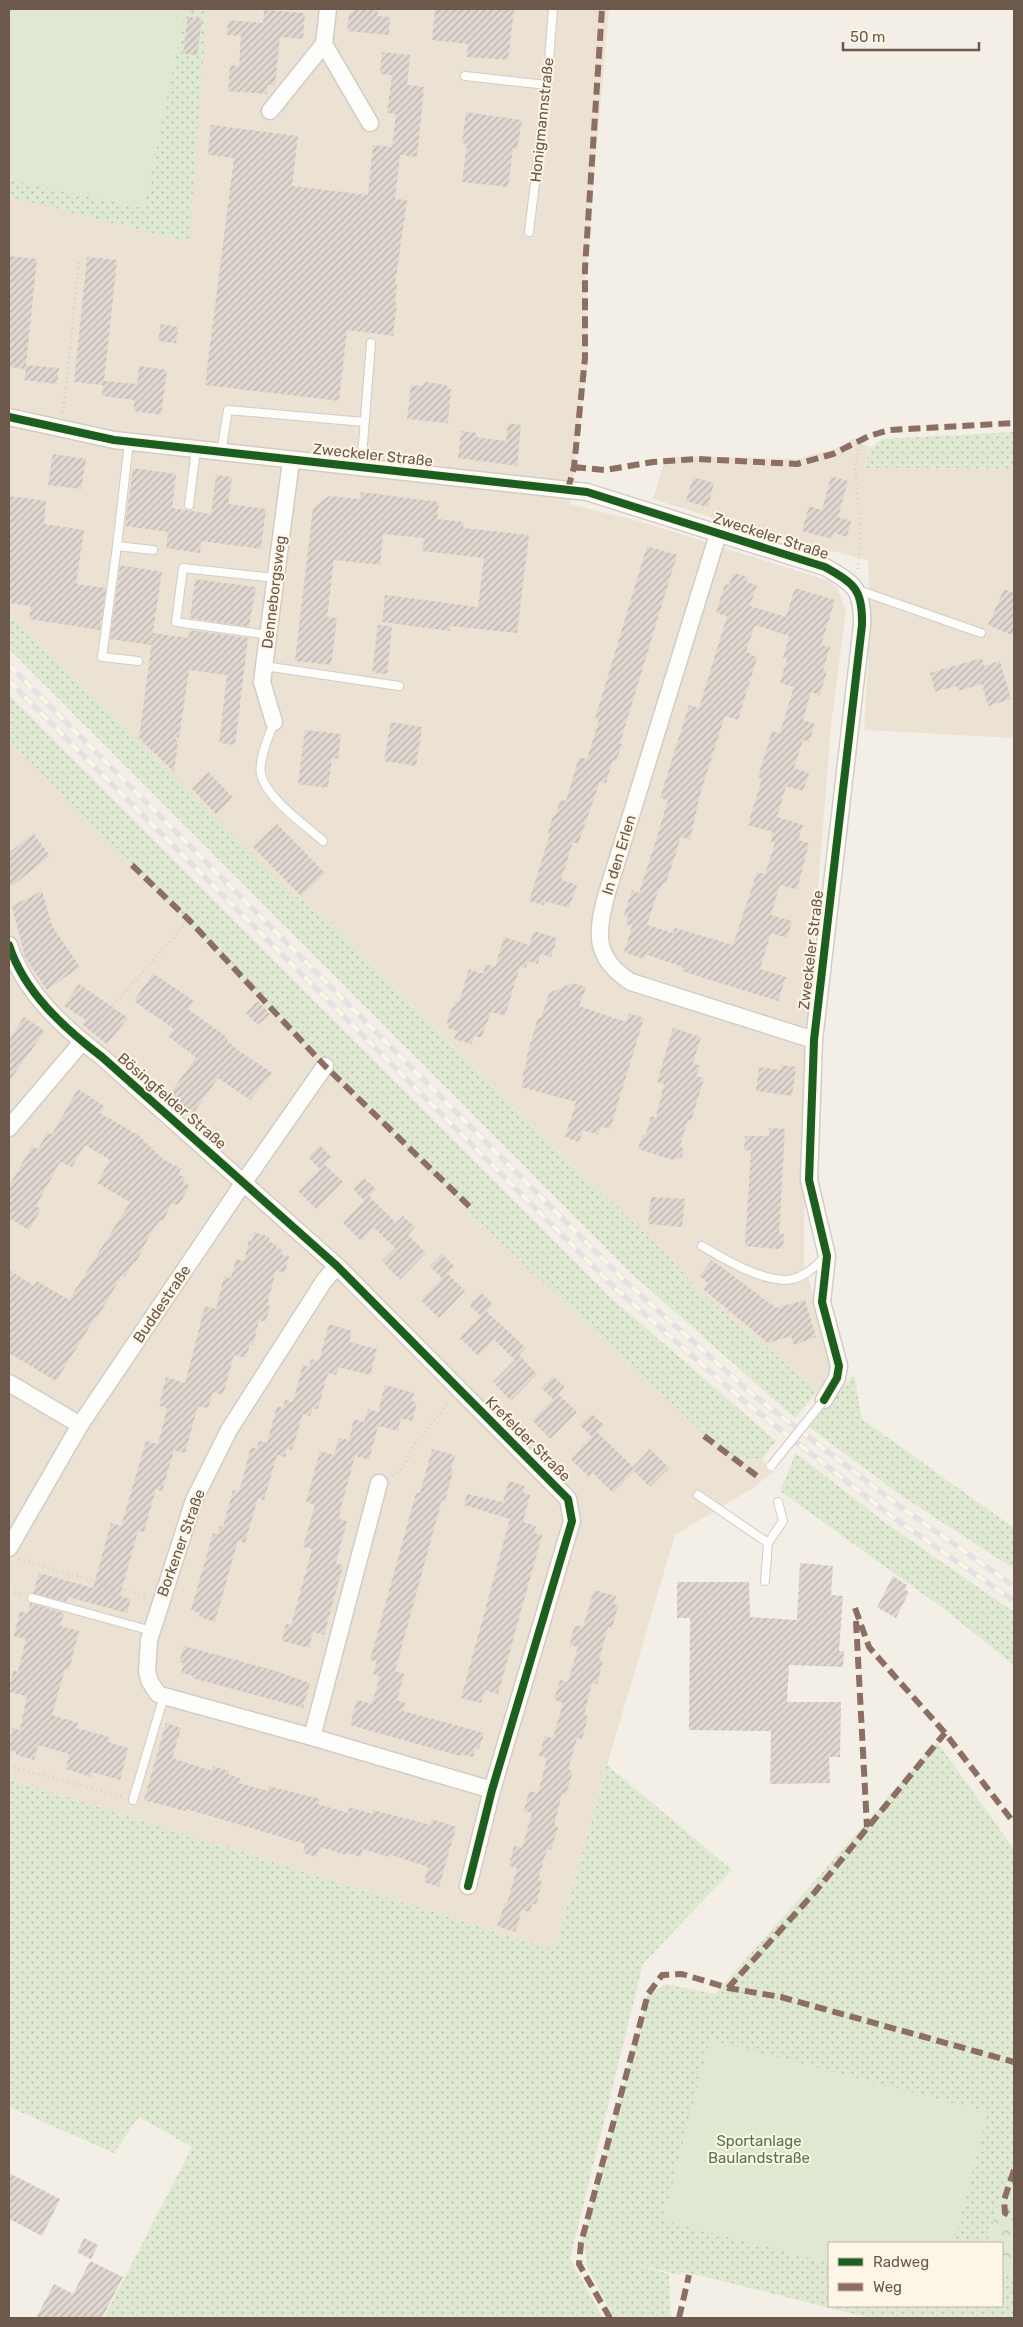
<svg xmlns="http://www.w3.org/2000/svg" width="1023" height="2327" font-family="Rubik,sans-serif">
<defs>
<pattern id="green-dots" width="8" height="8" patternUnits="userSpaceOnUse" patternTransform="scale(1.25)"><rect width="8" height="8" fill="#dfe9d2"/><path d="M2 2h.1M6 6h.1" fill="none" stroke="#b9c0ac" stroke-width="1.8" stroke-linecap="round"/></pattern>
<pattern id="forest-crowns" width="20" height="18" patternUnits="userSpaceOnUse" patternTransform="scale(1.25)"><rect width="20" height="18" fill="#dfe9d2"/><path d="M2 6a3 3 0 1 1 6 0M12 15a3 3 0 1 1 6 0" fill="none" stroke="#b9c0ac"/></pattern>
<pattern id="building-hatch" width="6" height="6" patternUnits="userSpaceOnUse" patternTransform="scale(1.25)"><rect width="6" height="6" fill="#dfd7d0"/><path d="M-1 1l2-2M0 6l6-6M5 7l2-2" fill="none" stroke="#b9b1ab"/></pattern>
</defs>
<rect width="100%" height="100%" fill="#f3efe7"/>
<path fill="#ece2d4" d="M9,9H609L586,269L588,358L570,504L646,523L829,581L837,588L846,610L831,726L805,1052L804,1263L832,1358L829,1373L819,1390L700,1292L664,1251L531,1126L331,922L293,894L129,730L9,614Z
M852,439L871,448L864,468L1014,469V738L864,730L870,631L868,560L777,538L653,499L665,459L683,456L797,459L841,447Z
M9,740L469,1211L471,1215L734,1462L762,1459L774,1471L753,1488L675,1535L607,1765L555,1950L9,1779Z"/>
<path fill="url(#green-dots)" d="M9,9H207L189,242L9,197Z
M1014,432V469L864,468L871,448L882,439Z
M9,614L129,730L293,894L331,922L531,1126L664,1251L700,1292L819,1390L795,1418L632,1274L9,649Z
M9,695L609,1296L776,1441L762,1459L734,1462L471,1215L469,1211L9,740Z
M854,1374L862,1419L1014,1528V1569L902,1496L809,1427Z
M796,1453L887,1524L1014,1612V1665L948,1612L780,1491Z
M937,1742L1014,1849V2190L1004,2187L987,2243H829V2306H1002V2271L1014,2274V2318H870L706,2277L681,2272L680,2275L628,2263L669,2274L671,2318H614L586,2264V2252L581,2243L648,1994L666,1984L715,1994Z
M607,1765L732,1870L643,1964L570,2259L603,2318H104L192,2147L139,2117L114,2153L9,2107V1779L555,1950Z"/>
<path fill="url(#forest-crowns)" d="M1004,2187L1014,2190V2274L1002,2271V2243H987Z"/>
<path fill="#dfe9d2" d="M9,9H186L144,208L9,180Z
M710,2040L988,2112L954,2243H829V2263L663,2220Z"/>
<path fill="url(#building-hatch)" fill-rule="evenodd" d="M353,9H378L377,16L390,17L389,35L347,31L349,13H353Z
M435,9H514L508,60L467,57L468,44L432,40Z
M264,10L305,13L303,39L280,37L275,85H267V94L228,91L230,65L239,66L241,36L227,35L228,20L263,23Z
M188,17L202,19L197,55L183,53Z
M382,52L410,55L407,85L424,87L417,157L400,155L395,199L407,200L395,284H397L395,303H397L393,336L347,330L339,401L205,385L234,158L208,155L211,125L298,136L292,186L368,195L373,145L392,147L396,114L387,113L392,75L380,74Z
M466,112L522,120L517,149H513L508,187L462,182L467,144L462,143Z
M9,256L37,259L26,365L59,368L57,384L24,380L26,369L9,367Z
M87,257L117,260L104,381L137,384L139,366L167,370L161,415L133,411L135,400L102,396L103,385L74,382Z
M161,324L178,327L176,343L158,341Z
M424,382L447,385V389H451L448,423L407,419L411,385L423,386Z
M508,423L521,425L517,466L458,458L461,431L477,433L476,437L506,441Z
M53,454L86,459L81,489L48,485Z
M133,468L176,474L172,508L211,514L216,475L232,477L228,504L266,509L261,549L201,541L200,553L166,548L168,532L125,526Z
M831,476L848,481L838,517L851,521L847,537L834,533L832,539L802,531L809,506L822,510Z
M693,477L714,483L708,507L686,501Z
M361,492L439,502L437,519L464,522L463,528L529,535L517,633L451,626L450,631L382,622L385,595L478,607L484,558L422,551L424,538L383,534L380,565L334,560L327,617L337,618L331,665L295,661L313,508L329,496L360,499Z
M9,496L46,501L44,524L84,530L76,584L106,588L100,630L29,619L31,606L9,603Z
M647,546L677,555L620,743L622,744L616,761L613,760L606,783L600,781L578,844L573,842L561,880L577,885L569,908L545,901L544,905L529,901L550,834L548,833L553,815L555,816L560,800L566,801L579,757L587,759L599,720L595,719Z
M120,565L162,572L151,645L110,639Z
M733,573L748,577L746,582L757,585L750,606L786,617L795,588L835,600L821,645L830,647L823,670L827,671L820,695L811,692L803,720L815,724L809,742L803,740L794,768L809,773L803,791L786,786L777,817L803,825L798,840L809,843L797,890L780,885L771,915L792,921L787,938L771,933L760,969L786,977L778,1001L682,971L683,967L645,954L644,959L624,952L632,926L626,924L628,916L624,915L632,890L639,893L657,837L668,800L660,798L689,705L699,708L727,616L716,613L725,584L729,585ZM755,625L789,636L783,658L787,659L780,683L794,687L780,733L772,731L758,777L762,778L748,825L773,832L771,842L775,843L765,874L757,872L733,945L675,928L673,933L647,925L659,888L661,889L663,883H666L681,837L690,840L700,794L725,716L738,720L757,658L746,651Z
M195,579L256,587L249,627L190,618Z
M1004,589L1014,593V636L988,625Z
M378,625L392,626L387,674L372,672Z
M189,630L248,638L235,745L219,743L227,675L189,670L179,738L174,737L178,742L174,772L139,738L153,633L188,638Z
M982,658L984,666L1000,661L1011,699L988,706L982,684L957,691L956,686L935,692L930,673Z
M391,722L422,727L416,766L384,761Z
M305,730L341,734L338,759L332,758L328,788L298,784Z
M208,772L233,797L216,814L192,789Z
M277,824L325,873L301,896L253,847Z
M33,833L50,856L9,888V853Z
M42,891L52,926L80,967L47,990L25,957L12,906Z
M534,931L557,938L551,957L541,954L538,964L528,961L526,968L520,966L505,1016L491,1012L481,1038L475,1036L471,1044L454,1039L457,1031L448,1028L449,1023L446,1022L455,1001L459,1002L469,969L483,974L486,964L495,967L504,937L529,945Z
M153,973L194,1001L188,1009L228,1038L227,1040L238,1050L272,1073L250,1100L218,1078L192,1115L167,1098L196,1057L169,1037L174,1029L134,1001Z
M573,983L586,987L579,1006L626,1022L629,1013L644,1018L610,1129L601,1126L598,1135L583,1130L579,1142L565,1137L576,1102L521,1087L524,1079L522,1078L527,1060L526,1059L538,1017L541,1018L549,993Z
M79,984L128,1018L107,1044L83,1025L86,1020L64,1006Z
M258,1001L270,1014L258,1025L246,1013Z
M24,1017L45,1031L9,1081V1040Z
M673,1028L701,1037L693,1063L700,1066L696,1076L704,1078L691,1121L688,1120L680,1146L684,1150L682,1157L673,1160L638,1149L642,1136L646,1134L651,1116L656,1118L664,1084L657,1082Z
M781,1065L796,1067L792,1096L756,1091L759,1067L781,1070Z
M78,1089L104,1106L100,1113L138,1135L163,1159L181,1169L178,1174L185,1178L183,1182L190,1186L179,1204H171L163,1221L160,1220L151,1233L136,1262L134,1261L125,1277L122,1275L97,1318H95L56,1381L9,1353V1270L34,1286L37,1281L69,1300L130,1202L97,1183L110,1160L85,1145L72,1167L60,1162L36,1206L41,1209L29,1230L9,1218V1186L32,1146L38,1149L48,1132L52,1134Z
M769,1128L785,1129L779,1234H784L783,1248L777,1249L745,1246L751,1150H744L745,1136H769Z
M320,1145L331,1157L324,1164L343,1182L316,1209L298,1191L320,1169L308,1157Z
M364,1178L376,1189L369,1196L396,1223L403,1216L415,1227L408,1235L426,1253L400,1280L382,1261L395,1248L374,1228L361,1241L343,1223L364,1201L353,1189Z
M651,1197L685,1199L682,1227L648,1224Z
M254,1232L270,1237L268,1242L277,1244L276,1248L283,1250L282,1255L289,1256L285,1273L276,1270L267,1305L270,1306L266,1322L259,1320L253,1345L250,1344L246,1358L234,1355L223,1395L213,1392L208,1408L198,1406L185,1453L174,1450L162,1491L156,1489L144,1532L138,1531L120,1596L131,1599L127,1613L68,1597L67,1602L33,1593L39,1573L93,1588L111,1523L121,1526L146,1441L158,1444L167,1408L159,1406L166,1377L185,1383L205,1306L216,1309L224,1276L231,1278L236,1259L244,1261L249,1240L252,1241Z
M442,1254L454,1266L447,1273L465,1291L439,1318L421,1300L442,1278L430,1266Z
M712,1260L776,1308L805,1300L816,1337L794,1345L791,1336L768,1343L703,1289L708,1283L699,1276Z
M481,1293L493,1304L486,1311L526,1348L519,1355L537,1374L511,1401L493,1382L515,1360L494,1340L478,1356L460,1338L481,1316L469,1305Z
M329,1324L352,1331L349,1342L377,1349L370,1375L339,1367L336,1375L328,1373L318,1409L313,1408L310,1416L303,1414L292,1450L287,1449L285,1457L277,1455L264,1500L258,1498L245,1543L238,1540L215,1622L199,1617L200,1613L191,1610L213,1533L218,1534L220,1526L223,1527L233,1490L238,1492L241,1485L251,1447L257,1449L259,1441L267,1443L277,1406L283,1408L285,1400L293,1402L303,1365L309,1367L311,1359L319,1361Z
M553,1376L565,1387L558,1394L577,1412L550,1439L532,1420L553,1399L541,1388Z
M385,1385L414,1393L412,1401L417,1403L412,1421L401,1418L398,1431L378,1426L369,1460L355,1456L340,1511L339,1519L347,1521L336,1563L343,1566L324,1635L313,1632L309,1648L282,1641L286,1624L291,1625L312,1549L303,1547L315,1505L306,1502L320,1451L334,1455L339,1438L349,1440L354,1419L364,1422L368,1409L378,1412Z
M592,1414L604,1425L597,1432L633,1467L650,1449L669,1468L650,1487L634,1471L613,1493L593,1473L589,1477L571,1459L592,1437L580,1425Z
M432,1449L455,1455L451,1470L453,1471L445,1501L442,1500L395,1671L404,1674L397,1700L405,1703L403,1711L484,1733L479,1749L475,1748L473,1757L461,1754L460,1756L350,1725L357,1700L372,1704L380,1676L373,1674L377,1661L370,1660L416,1493H420Z
M509,1481L525,1486L523,1493L530,1495L523,1522L536,1526L534,1533L542,1535L498,1694L485,1690L481,1703L461,1698L510,1519L464,1505L467,1494L503,1502Z
M800,1563L833,1566L831,1595L843,1596L839,1651H844L843,1667L789,1665L787,1702H841L840,1757H829L830,1783L770,1784L771,1731L689,1730L690,1618H677V1582H749L750,1617L797,1620Z
M893,1576L907,1585L905,1590L909,1592L896,1618L877,1607Z
M594,1590L616,1596L614,1604L618,1606L612,1628L608,1627L599,1660L603,1661L597,1684L592,1683L584,1715L588,1716L585,1728L582,1739L577,1738L568,1770L573,1771L566,1794L562,1793L554,1826L558,1827L551,1850L547,1849L538,1880L542,1882L536,1905L532,1904L530,1912L522,1910L515,1932L497,1926L505,1903H507L517,1868L509,1866L514,1846L522,1848L532,1813L524,1811L529,1791L538,1793L547,1758L539,1756L545,1736L553,1738L563,1703L554,1700L560,1680L568,1682L578,1647L570,1645L572,1635L575,1625L583,1627Z
M30,1603L64,1613L60,1626L79,1631L69,1670L65,1669L52,1715L78,1723L76,1728L109,1737L108,1742L128,1748L120,1780L92,1772L91,1777L66,1769L69,1754L38,1745L34,1760L16,1755V1752L9,1750L12,1728L20,1730L27,1696L9,1692L13,1670L18,1672L26,1639L14,1636L20,1611L28,1613Z
M184,1646L273,1670L310,1683L303,1708L192,1678L193,1676L181,1673L184,1663L179,1662Z
M166,1723L181,1728L172,1758L212,1771L213,1766L229,1771L228,1774L240,1778L239,1783L268,1791L269,1786L320,1799L318,1804L348,1813L349,1807L372,1814L373,1810L431,1825L432,1819L456,1827L439,1887L424,1882L428,1867L389,1854L388,1857L363,1849L360,1857L346,1852V1855L320,1847L317,1857L303,1853L305,1844L186,1809L185,1811L144,1800Z
M9,2173L60,2199L42,2236L9,2219Z
M84,2238L98,2245L91,2259L77,2252Z
M90,2261L123,2277L102,2318H36L54,2284L73,2294Z"/>
<g fill="none" stroke-linecap="round" stroke-linejoin="round">
<defs>
<path id="lane" d="M465,76L547,85
M529,232L547,85L553,9
M129,442L117,546L153,550
M221,452L228,410L364,422
M361,468L371,343
M189,505L196,449
M117,546L102,657L138,661
M858,590L981,633
M268,635L176,622L183,568L275,578
M264,666L399,686
M274,722C269,735 258,761 261,774C266,798 305,825 323,841
M702,1246C724,1259 757,1279 785,1280C801,1280 814,1268 825,1257
M698,1495L768,1543
M765,1581L768,1543L783,1521L778,1502
M32,1598L152,1631
M133,1800L164,1696"/>
<path id="street" d="M328,9L324,44L370,123
M270,111L324,44
M9,417L114,440L587,492L825,567C855,584 863,590 862,625L814,1040L809,1180L827,1256L822,1302L839,1366L837,1378L824,1400
M718,534L607,893C596,932 593,958 631,982L814,1040
M274,722L262,682L291,461
M9,945C24,992 64,1028 102,1057L337,1266L568,1499L572,1521L492,1790L468,1886
M9,1128L82,1042
M337,1266L324,1281L229,1430L194,1500L149,1640L147,1671L150,1682L158,1694L164,1696L312,1737L492,1790
M9,1383L80,1425
M9,1548L80,1425L244,1182L325,1066
M312,1737L379,1483"/>
</defs>
<use href="#lane" stroke="#d2ccc6" stroke-width="10"/>
<use href="#street" stroke="#d2ccc6" stroke-width="19"/>
<path stroke="#d5cfc9" stroke-width="3" stroke-dasharray="1 4" stroke-linecap="butt" d="M192,11V9
M63,413L79,263
M858,569L861,532L855,470L858,450L869,436
M93,1028L189,920
M392,1475L403,1468L412,1448L449,1402
M19,1559L147,1597
M9,1591L22,1595
M9,1766L123,1797"/>
<use href="#lane" stroke="#fdfdfb" stroke-width="8"/>
<use href="#street" stroke="#fdfdfb" stroke-width="16"/>
<defs>
<path id="rail" d="M9,665L625,1281L752,1394L898,1505L1014,1586
M9,681L617,1290L745,1402L891,1516L1014,1601"/>
</defs>
<use href="#rail" stroke="#e3e1e3" stroke-width="5.5"/>
<use href="#rail" stroke="#fdf5e6" stroke-width="4" stroke-dasharray="11" stroke-linecap="butt"/>
<defs>
<path id="lane-bridge" d="M771,1466L824,1400"/>
</defs>
<use href="#lane-bridge" stroke="#d2ccc6" stroke-width="10" stroke-linecap="butt"/>
<use href="#lane-bridge" stroke="#fdfdfb" stroke-width="8"/>
<path stroke="#8d6e63" stroke-width="6" stroke-dasharray="12 6" stroke-linecap="butt" d="M574,467L605,470L653,462L698,459L797,464L833,454L869,436L889,430L1014,423
M568,489L574,467L585,358V268L602,9
M132,865L189,920L325,1066L470,1207
M704,1436L761,1479
M855,1608L869,1647L945,1733L1014,1823
M856,1621L867,1827
M728,1988L815,1892L945,1733
M1014,2170L1004,2200L1005,2213L1014,2217
M610,2318L579,2264L581,2243L648,1994L662,1975L682,1974L728,1988L781,1997L1014,2062
M679,2318L689,2275"/>
<defs>
<path id="cycleway" d="M9,417L114,440L587,492L825,567C855,584 863,590 862,625L814,1040L809,1180L827,1256L822,1302L839,1366L837,1378L824,1400
M9,945C24,992 64,1028 102,1057L337,1266L568,1499L572,1521L492,1790L468,1886"/>
</defs>
<use href="#cycleway" stroke="#fdf5e6" stroke-width="11"/>
<use href="#cycleway" stroke="#1b5e20" stroke-width="8"/>
</g>
<g text-anchor="middle" stroke-width="4" stroke-linejoin="round" paint-order="stroke">
<g font-size="15" fill="#6d594b" stroke="#fdf5e6">
<text transform="translate(542 120) rotate(-84)" y="5">Honigmannstraße</text>
<text transform="translate(373 455) rotate(6)" y="5">Zweckeler Straße</text>
<text transform="translate(771 536) rotate(18)" y="5">Zweckeler Straße</text>
<text transform="translate(274 592) rotate(-83)" y="5">Denneborgsweg</text>
<text transform="translate(619 855) rotate(-73)" y="5">In den Erlen</text>
<text transform="translate(811 950) rotate(-83)" y="5">Zweckeler Straße</text>
<text transform="translate(172 1101) rotate(41)" y="5">Bösingfelder Straße</text>
<text transform="translate(162 1304) rotate(-56)" y="5">Buddestraße</text>
<text transform="translate(528 1439) rotate(45)" y="5">Krefelder Straße</text>
<text transform="translate(181 1543) rotate(-70)" y="5">Borkener Straße</text>
</g>
<g font-size="15" fill="#537847" stroke="#fdf5e6">
<text x="759" y="2146">Sportanlage<tspan x="759" dy="17">Baulandstraße</tspan></text>
</g>
</g>
<rect width="1023" height="2327" fill="none" stroke="#6d594b" stroke-width="20"/>
<rect x="828" y="2242" width="175" height="65" fill="#fdf5e6" stroke="#c3b7a8"/>
<rect x="838" y="2258" width="25" height="8" fill="#1b5e20" stroke="#c3b7a8"/>
<text x="873" y="2267" font-size="15" fill="#6d594b">Radweg</text>
<rect x="838" y="2283" width="25" height="8" fill="#8d6e63" stroke="#c3b7a8"/>
<text x="873" y="2292" font-size="15" fill="#6d594b">Weg</text>
<path d="M843 42v8h136v-8" fill="none" stroke="#6d594b" stroke-width="2.5"/>
<text x="850" y="42" font-size="15" fill="#6d594b" stroke="#fdf5e6" stroke-width="4" paint-order="stroke">50 m</text>
</svg>
